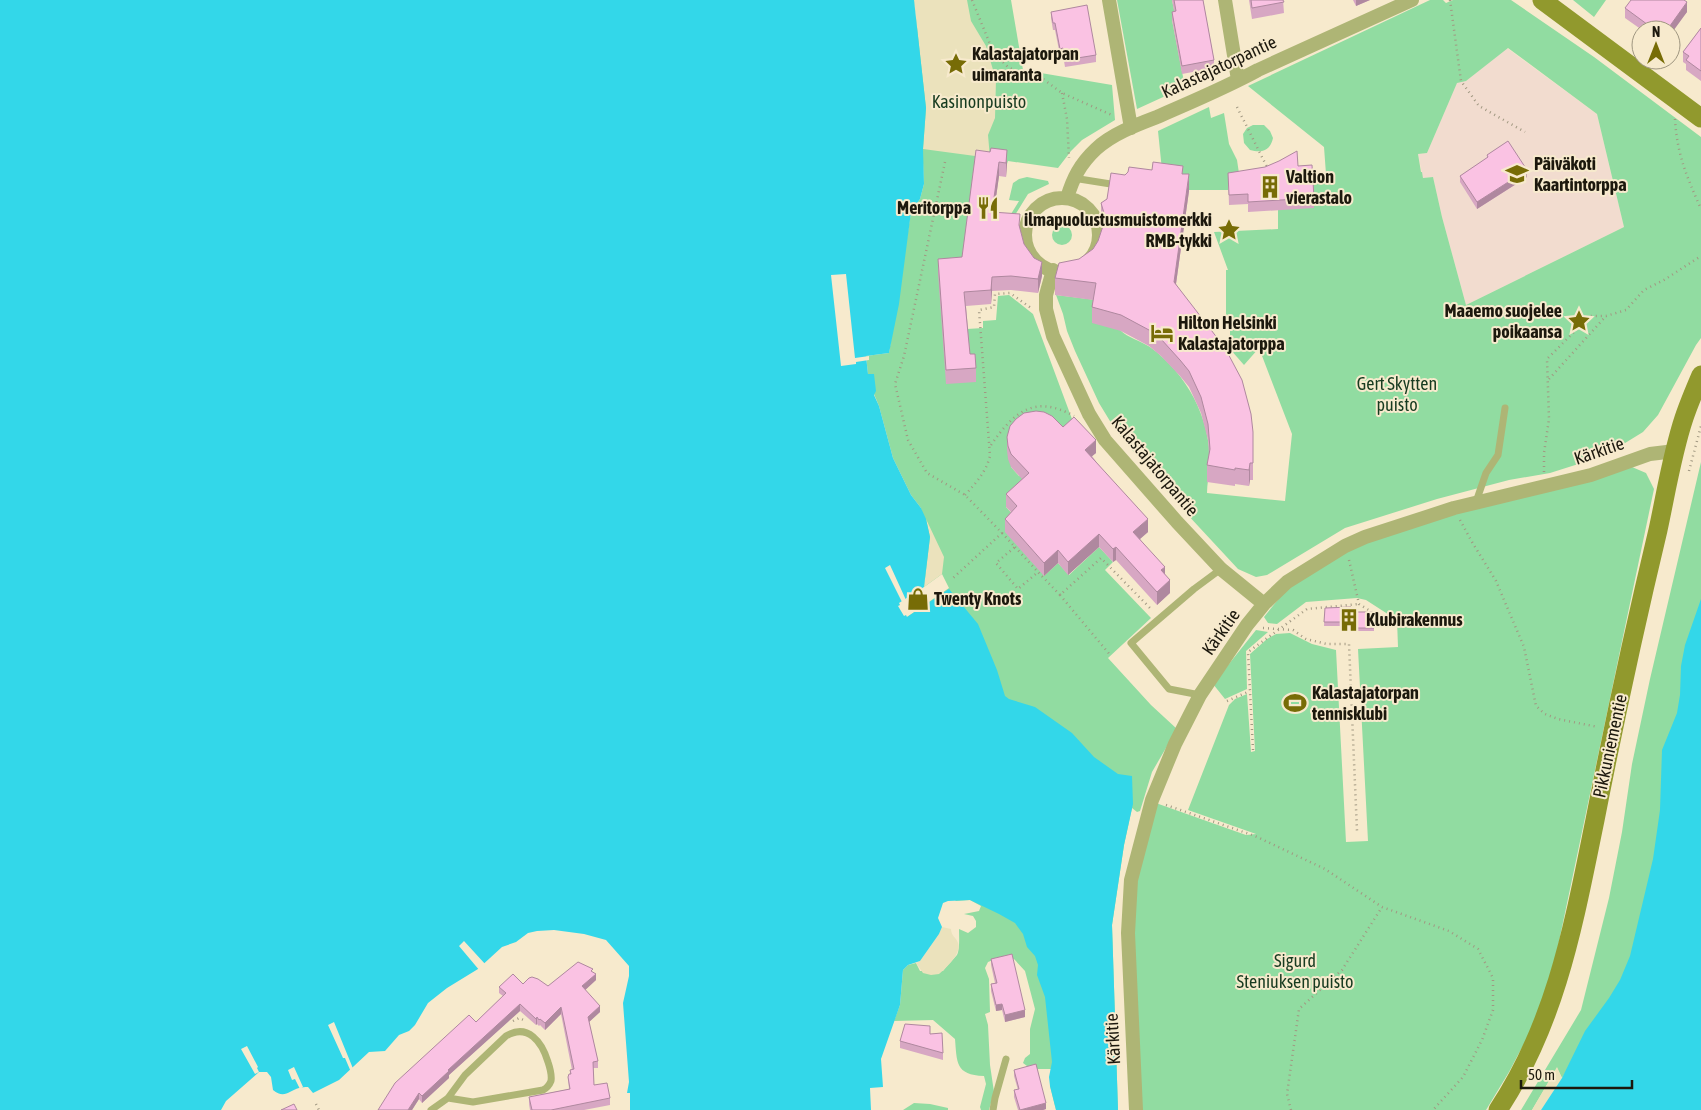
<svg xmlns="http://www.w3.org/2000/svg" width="1701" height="1110" font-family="'Asap Condensed',sans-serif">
<rect width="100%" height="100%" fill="#f7eacd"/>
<path fill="#f2dccf" d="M1507,48L1597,114L1624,227L1466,305L1442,217L1433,177L1423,178L1418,154L1427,153L1457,82L1466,81Z"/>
<path fill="#91dca1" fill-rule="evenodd" d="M914,0H1011L1023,70L1112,85L1115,120L1082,140L1071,151L1058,168L1008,161L1007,164L991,162L962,271L970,369L967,329L983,328V321L996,320L998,296L1009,295L1033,314L1072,419L1085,435L1011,467L1019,476L1027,477L1006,507L1017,519L1044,576L1058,563L1069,575L1099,547L1113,562L1105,570L1151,618L1108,658L1151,705L1177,729L1152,772L1140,811L1137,812L1132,808L1124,845L1112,925L1118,1110L944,691L906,615L907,617L949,588L942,574L924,587L927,553L921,508L911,495L893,458L879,406L874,394V374H868L866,356L889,353L911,212L920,199L924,184L916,13Z
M1117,0H1172L1176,19L1172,20L1185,87L1137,109Z
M1430,0H1443L1446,3L1453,0H1511L1594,57L1701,137V338L1696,345L1658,415L1643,432L1617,448L1591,460L1550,473L1509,480L1437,499L1345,528L1267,575L1256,577L1238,569L1186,513L1116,431L1099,403L1075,351L1067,331L1063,314L1056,295L1096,300C1104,310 1111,322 1120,330C1128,338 1141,341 1150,347C1188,375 1211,419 1210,466C1209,475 1207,484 1207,493L1285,501L1292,434L1259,348L1244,365L1230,349V330L1226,315V270H1228L1214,232L1278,229V210L1312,175L1326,174L1324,147L1248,86ZM1508,48L1597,114L1624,227L1466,305L1442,217L1433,177L1423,178L1422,172H1421L1418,154L1427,153L1457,83L1466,81Z
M1573,0H1606L1594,17Z
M1209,107L1211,118L1224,113L1229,144L1237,160L1240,180L1228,182V190H1182L1163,180L1158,131Z
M1253,125H1264L1270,131L1273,138C1270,151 1262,153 1250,150L1244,143L1243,134L1247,128Z
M1027,177L1048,181L1049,184L1028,194L1015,215L1011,214L1019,201L1009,200L1013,183L1019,179Z
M1052 235a10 10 0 1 1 20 0a10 10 0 1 1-20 0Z
M1701,462V855L1562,1078L1557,1068L1532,1110H1521L1581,1010L1609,898L1622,832L1632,764L1650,679Z
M1632,467L1646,473L1654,489L1557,951L1537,1019L1509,1072L1486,1110H1140L1134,922L1135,884L1153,802L1246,835L1256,834L1188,810L1229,705L1235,699L1247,694L1251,752L1255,751L1250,654L1267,639L1276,634L1290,633L1312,644L1336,650L1346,842L1368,841L1358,649L1398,647L1397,620L1366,600L1357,598L1306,602L1277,624L1268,623L1264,617L1285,591L1340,553L1452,511Z
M1256,630L1268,632L1246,651L1247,689L1225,699L1213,684Z
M975,882L1047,954L1056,1110L1050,1086L1051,1069H1031L1023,1063L1025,1058L1030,1054V1029L1035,1009L1025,971L1014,959L1001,957L988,962L985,968L989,979L990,1012L985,1014L988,1025L990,1065L994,1092L989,1110H981L980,1107L986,1084L984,1076C955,1075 957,1062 955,1039L933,1020L894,1021L900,1005L903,970L908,965L916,963L920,971H943C947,965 953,960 957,955C960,950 959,935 959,929L968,933L976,927V921L973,916L964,914L979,911L981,906L970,900L955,901Z
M914,1103L930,1104L948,1108V1110H903Z"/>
<path fill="#ebe2bc" d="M914,0H967L971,21L986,46L996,80L995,118L988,135L990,158L923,149L926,108Z
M926,519L944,557L942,574L924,587L930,537Z
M942,927L951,929C951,936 956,937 958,943C962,953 946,968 939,974L931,975L923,973L916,963L920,961L939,934Z
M1557,1067L1562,1078L1541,1110H1532Z"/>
<path fill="#33d7e9" d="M0,0H914L926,108L923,149L924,184L920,199L911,212L899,304L889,353L866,356L868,374H874L876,391L874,395L879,406L893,458L911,495L921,508L926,519L930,537L924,587L899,603L900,605L898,606L904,616L906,615L907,617L949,589L978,624L997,670L1005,696L1009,699L1035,707L1072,733L1094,757L1118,774L1132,776L1133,804L1124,845L1112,925L1118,1110H1056L1050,1086L1049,1077L1052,1062L1045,997L1037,975L1038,965L1035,956L1027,947L1023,934L1015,923L999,914L970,900L948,901L943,903L938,918L942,927L939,934L920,961L908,965L903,970L900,1005L881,1059L883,1087L870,1088L871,1110H630V1093H627L629,1082L623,1003L629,976V966L606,940L584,934L554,930L537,931L528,933L516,942L502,947L478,969L447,988L428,1003L415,1025L409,1031L399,1035L385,1051L369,1052L339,1080L313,1093L308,1087C305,1087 302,1087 299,1088C289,1091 284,1099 273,1090L271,1077L267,1072H259L226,1101L221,1110H0Z
M1701,599V1110H1541L1562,1078L1585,1031L1609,998L1620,980L1630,956L1653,859L1660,810L1662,750L1677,713L1680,695L1681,666L1685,645Z"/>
<path fill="#f7eacd" d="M846,274L855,358L869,356V360L856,362V364L841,366L831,275Z
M890,565L906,600L902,602L885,568Z
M464,941L486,965L480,971L459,946Z
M334,1022L354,1071L351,1072L345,1058H343L328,1025Z
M247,1046L258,1067L257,1068L259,1072L255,1074L241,1049Z
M294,1067L303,1087L300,1089L295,1079L292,1080L288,1070Z"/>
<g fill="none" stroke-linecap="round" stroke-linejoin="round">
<path stroke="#a19882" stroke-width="2.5" stroke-dasharray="1 4" stroke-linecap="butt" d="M972,0L990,44L997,56L1008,67L1018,72L1039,76L1062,93L1114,116
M1450,0L1461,81L1479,106L1525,132
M1062,93L1067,119L1069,158
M1237,107L1267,167
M1675,119C1677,155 1687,177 1701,209
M945,162L904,356L895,384L908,440L927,473L965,495L1002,533L953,578
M1549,379L1606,316
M991,445C1014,412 1034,394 1074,416
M1689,471L1701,426
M1544,472V453L1549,419L1547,359L1590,316H1606L1626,310L1644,290L1664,280L1701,256
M965,495C976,483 986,472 990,456L979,310L994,307L995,294L1010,293L1031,308
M1460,520L1472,542L1496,581L1524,647L1536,706L1545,714L1558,719L1598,727
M1002,533L1015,547L996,563L1018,589L1038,572L1060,595L1101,558L1152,610
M1015,547L1038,572
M1349,560L1359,604L1386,621
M1060,595L1111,656
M1263,628L1293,630L1306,639L1327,644H1349L1357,831
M1227,701L1250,691
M1253,750L1248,652L1307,609L1359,604
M1166,805L1255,836L1325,869L1382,907L1449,931L1478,949L1493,978V1010L1482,1040L1463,1077L1433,1110
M513,1021L519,1018L526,1021
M316,1104L319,1110
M1291,1110L1287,1094L1299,1009L1342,970L1382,907"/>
<path stroke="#aeb575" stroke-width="7" d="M1073,178L1117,185
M1476,502L1486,473L1498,455L1505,408
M1200,695L1169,689L1131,643L1194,589L1221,569
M431,1110L448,1098L465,1075L506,1036C528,1023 542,1042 548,1062C550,1068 552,1075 551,1081C549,1086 547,1088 543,1090L473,1102L448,1098
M993,1110L995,1098L1006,1059"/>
<path stroke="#aeb575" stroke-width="14" d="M1109,0L1131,128
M1225,0L1238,80
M1067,198C1073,178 1080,164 1096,149C1112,134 1136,125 1157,117C1191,102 1225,88 1258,70L1412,0
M1025 235a37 37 0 1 1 74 0a37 37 0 1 1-74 0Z
M1053,270L1046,295V309L1053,336L1089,414L1105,440L1177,522L1221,569L1264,604
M1136,1110L1128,933L1131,880L1152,800L1175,744L1200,695L1247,625L1264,604L1287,582L1345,546L1365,537L1454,508L1591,475L1650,454L1675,451"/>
<path stroke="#91992d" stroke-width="19" d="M1542,0L1701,118
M1498,1110C1557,1021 1574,922 1595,820C1614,723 1635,626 1658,530C1666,493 1672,454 1684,418C1689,403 1695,389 1701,375"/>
</g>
<path fill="#d7a7c3" d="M1172,0H1203L1214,60V68L1182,74L1172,20V12L1174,11Z
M1249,0H1283L1284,13L1252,19Z
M1353,0H1370L1356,6Z
M1625,8L1687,12L1671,30H1642L1625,18Z
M1051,12L1096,55V62L1065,67L1063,55H1060L1055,30H1053L1051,18Z
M1701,28V81L1686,70V64L1683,62V52Z
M990,152L1007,164L1006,177L999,176L994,212L1020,229L1024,244L1042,276L1038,293L1011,290L992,291L991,304L966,306L970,354L976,368V382L946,384L938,273V259L962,257Z
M1487,155L1527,177L1477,209L1460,182V176L1487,158Z
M1298,166L1314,198V208L1248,212V204L1229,205L1228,173Z
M1183,174L1189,191L1176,284L1253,432V480H1250L1249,486L1235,484V486L1207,482V465L1209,455L1208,440L1201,413L1189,387L1180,376L1161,356L1149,346L1121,331L1092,323V307L1093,300L1055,295V278L1093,249L1098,241L1103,226L1101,219V203L1107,199L1125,175Z
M1063,427L1096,453L1092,456L1148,532L1140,539L1165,574L1170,593L1157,605L1116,560L1113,562L1099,547L1068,575L1058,563L1044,576L1005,532V519L1011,512L1006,507V494L1022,479L1011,467L1008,459L1007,450V437Z
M1351,607V626H1324L1325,608Z
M1356,612H1374V631H1356Z
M991,959L1025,1017L1005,1022L1002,1010L996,1011L991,991V984L995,983L991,965Z
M593,972L596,980L585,990L600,1012L589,1022L598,1061V1068H593L594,1085L610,1098V1105L584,1110H530L529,1104V1097L569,1089L568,1077L570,1074V1070H572L561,1014L545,1030L540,1025L539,1026L537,1024L536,1025L520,1011L449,1075V1078L422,1103L419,1099L412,1110H378L476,1022L503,996L499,993V987L523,984L548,986Z
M930,1034L943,1053V1060L900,1048V1041Z
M1014,1070L1046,1109L1043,1110H1018L1014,1097V1090H1018L1014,1076Z"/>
<path fill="#af889f" d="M1356,0H1370L1356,6Z
M1687,2V12L1671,34V30H1667Z
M1007,150V164L1006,177V163Z
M999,162V176L992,226V212Z
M1527,170V177L1477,209V202Z
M1189,174V191L1174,298V282Z
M1042,262V276L1038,293V279Z
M992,277V291L991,304V290Z
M1096,440V453L1085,462V450Z
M1250,463V480L1249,486V470Z
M1148,519V532L1133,545V532Z
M1099,534V547L1068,575V562Z
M1116,547V560L1113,562V549Z
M1058,550V563L1044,576V563Z
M1165,567V580L1161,570Z
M1170,580V593L1157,605V592Z
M596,974V980L582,993V986Z
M520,1004V1011L449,1075V1078L422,1103V1096L448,1070Z
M1002,1004V1010L996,1011V1005Z
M600,1006V1012L588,1023V1017Z
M561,1007V1014L545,1030V1023Z
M1025,1010V1017L1005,1022V1015Z
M537,1017V1024L536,1025V1019Z
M419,1093V1099L412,1110H408Z
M1046,1103V1109L1043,1110H1020Z"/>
<path fill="#fac2e3" stroke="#af889f" d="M1174,0H1203L1214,60L1182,66L1172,12L1176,11Z
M1251,0H1283L1284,2L1252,8Z
M1631,0H1684L1687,2L1667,30H1655L1625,8Z
M1087,5L1096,55L1065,60L1063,48L1060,49L1055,23H1053L1051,12Z
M1701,28V71L1686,60L1689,56L1683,52Z
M1508,141L1527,170L1477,202L1460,176L1488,157L1487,155Z
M991,148L1007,150L1006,163L999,162L992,212L1020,214L1019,225L1024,244L1034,258L1042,262L1038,279L1011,276L992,277L991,290L964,292L970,354H975L976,368L946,370L938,259L962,257L976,150L990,152Z
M1297,151L1298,166L1312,165L1314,198L1248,202V194L1229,195L1228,173L1265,167L1279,161Z
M1153,162L1183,166L1182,174H1189L1174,282L1225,348L1242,380L1251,414L1253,432V463H1250L1249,470L1235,468V470L1207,465L1210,449L1208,424L1201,397L1189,371L1180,360L1161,339L1149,330L1121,315L1092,307L1096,283L1055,278L1059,263L1079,259L1093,249L1098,241L1104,223V213L1101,203L1107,199L1111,173L1125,175L1128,172L1129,167L1152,170Z
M1036,411L1044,412L1052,416L1063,427L1074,417L1096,440L1085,450L1148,519L1133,532L1165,567L1161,570L1170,580L1157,592L1116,547L1113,549L1099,534L1068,562L1058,550L1044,563L1005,519L1017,506L1006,494L1029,473L1011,454L1008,446L1007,437L1010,426L1016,419L1024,413Z
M1351,607V622H1324L1325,608Z
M1356,612H1374V628H1356Z
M1012,954L1025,1010L1005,1015L1002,1004L996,1005L991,984L997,983L991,959Z
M578,962L593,969L591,971L596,974L582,986L600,1006L588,1017L598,1061L593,1062L594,1085L607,1083L610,1098L551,1110H532L529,1097L570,1089L568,1077L569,1074H571L570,1070L574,1069L561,1007L545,1023L540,1019L539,1020L537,1017L536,1019L520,1004L448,1070L449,1071L422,1096L419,1093L408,1110H378L395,1083L469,1015L476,1022L506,993L499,987L513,974L523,984L529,978L532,977L538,979L548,986Z
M905,1024L930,1026V1034L942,1033L943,1053L900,1041Z
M1036,1064L1046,1103L1020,1110L1014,1090L1019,1089L1014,1070Z
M294,1104L297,1110H281Z"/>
<defs>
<symbol id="sight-bare" viewBox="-9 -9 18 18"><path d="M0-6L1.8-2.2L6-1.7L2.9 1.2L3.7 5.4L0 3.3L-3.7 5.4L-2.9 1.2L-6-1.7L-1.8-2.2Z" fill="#776c06" stroke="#f7eacd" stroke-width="2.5" paint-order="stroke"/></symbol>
<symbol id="school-bare" viewBox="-9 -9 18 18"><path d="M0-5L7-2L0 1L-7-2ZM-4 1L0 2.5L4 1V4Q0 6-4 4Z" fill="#776c06" stroke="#f7eacd" stroke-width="2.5" paint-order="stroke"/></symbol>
<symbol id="building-bare" viewBox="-9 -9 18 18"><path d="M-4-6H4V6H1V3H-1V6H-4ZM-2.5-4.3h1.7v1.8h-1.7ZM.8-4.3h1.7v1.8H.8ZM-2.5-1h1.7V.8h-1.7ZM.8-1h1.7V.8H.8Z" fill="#776c06" stroke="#f7eacd" stroke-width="2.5" paint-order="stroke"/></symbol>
<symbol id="restaurant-bare" viewBox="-9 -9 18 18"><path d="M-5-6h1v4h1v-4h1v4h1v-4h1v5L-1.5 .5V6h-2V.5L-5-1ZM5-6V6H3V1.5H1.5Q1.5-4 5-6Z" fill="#776c06" stroke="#f7eacd" stroke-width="2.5" paint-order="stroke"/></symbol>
<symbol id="hotel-bare" viewBox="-9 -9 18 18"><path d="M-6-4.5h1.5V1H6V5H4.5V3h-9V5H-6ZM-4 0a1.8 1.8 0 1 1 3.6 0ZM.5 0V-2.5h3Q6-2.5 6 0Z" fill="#776c06" stroke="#f7eacd" stroke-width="2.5" paint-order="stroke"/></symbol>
<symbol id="shop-bare" viewBox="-9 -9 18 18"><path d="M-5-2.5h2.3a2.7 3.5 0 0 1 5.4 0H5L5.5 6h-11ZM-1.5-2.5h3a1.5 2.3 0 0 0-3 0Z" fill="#776c06" stroke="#f7eacd" stroke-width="2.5" paint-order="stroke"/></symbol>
<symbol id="stadium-bare" viewBox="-9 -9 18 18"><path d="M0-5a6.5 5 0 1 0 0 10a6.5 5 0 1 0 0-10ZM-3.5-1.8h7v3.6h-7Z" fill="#776c06" stroke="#f7eacd" stroke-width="2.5" paint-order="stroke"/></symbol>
</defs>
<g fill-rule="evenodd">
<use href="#sight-bare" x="940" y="48" width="32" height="32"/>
<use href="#school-bare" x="1501" y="158" width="32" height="32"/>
<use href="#building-bare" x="1254" y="171" width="32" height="32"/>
<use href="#restaurant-bare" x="972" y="192" width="32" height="32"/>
<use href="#sight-bare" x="1213" y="214" width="32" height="32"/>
<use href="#sight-bare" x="1563" y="305" width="32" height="32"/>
<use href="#hotel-bare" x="1146" y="317" width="32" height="32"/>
<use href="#shop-bare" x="902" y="583" width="32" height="32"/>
<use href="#building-bare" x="1333" y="604" width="32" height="32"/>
<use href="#stadium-bare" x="1279" y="687" width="32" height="32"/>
</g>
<g text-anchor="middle" stroke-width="4" stroke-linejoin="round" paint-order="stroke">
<g font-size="18" font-weight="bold" fill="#1c180d" stroke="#f7eacd" text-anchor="start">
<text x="972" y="60">Kalastajatorpan<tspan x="972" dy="21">uimaranta</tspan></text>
<text x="1534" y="170">Päiväkoti<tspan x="1534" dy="21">Kaartintorppa</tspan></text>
<text x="1286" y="183">Valtion<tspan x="1286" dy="21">vierastalo</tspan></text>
<text x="971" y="214" text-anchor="end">Meritorppa</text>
<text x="1212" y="226" text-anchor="end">ilmapuolustusmuistomerkki<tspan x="1212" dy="21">RMB-tykki</tspan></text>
<text x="1562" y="317" text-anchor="end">Maaemo suojelee<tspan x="1562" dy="21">poikaansa</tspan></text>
<text x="1178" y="329">Hilton Helsinki<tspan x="1178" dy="21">Kalastajatorppa</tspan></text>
<text x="934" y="605">Twenty Knots</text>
<text x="1366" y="626">Klubirakennus</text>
<text x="1312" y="699">Kalastajatorpan<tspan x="1312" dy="21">tennisklubi</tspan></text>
</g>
<g font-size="18" fill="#1c180d" stroke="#f7eacd">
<text transform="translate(1219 67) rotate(-25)" y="6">Kalastajatorpantie</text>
<text transform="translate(1599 451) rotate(-19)" y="6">Kärkitie</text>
<text transform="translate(1155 466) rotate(50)" y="6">Kalastajatorpantie</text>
<text transform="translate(1221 632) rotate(-55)" y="6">Kärkitie</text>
<text transform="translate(1610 746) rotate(-78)" y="6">Pikkuniementie</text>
<text transform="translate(1113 1039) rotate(-93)" y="6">Kärkitie</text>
</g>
<g font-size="18" fill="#173b20" stroke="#f7eacd">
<text x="979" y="108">Kasinonpuisto</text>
<text x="1397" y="390">Gert Skytten<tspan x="1397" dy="21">puisto</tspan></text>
<text x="1295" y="967">Sigurd<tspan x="1295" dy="21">Steniuksen puisto</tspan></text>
</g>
</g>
<g transform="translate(1656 45)"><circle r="24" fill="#f7eacd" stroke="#9f9680"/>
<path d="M0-4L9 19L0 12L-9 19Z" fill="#776c06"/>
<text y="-8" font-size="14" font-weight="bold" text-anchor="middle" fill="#1c180d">N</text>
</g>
<path d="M1521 1080v8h111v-8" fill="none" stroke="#1c180d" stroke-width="2.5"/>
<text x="1528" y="1080" font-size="15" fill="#1c180d" stroke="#f7eacd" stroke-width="4" paint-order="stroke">50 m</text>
</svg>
